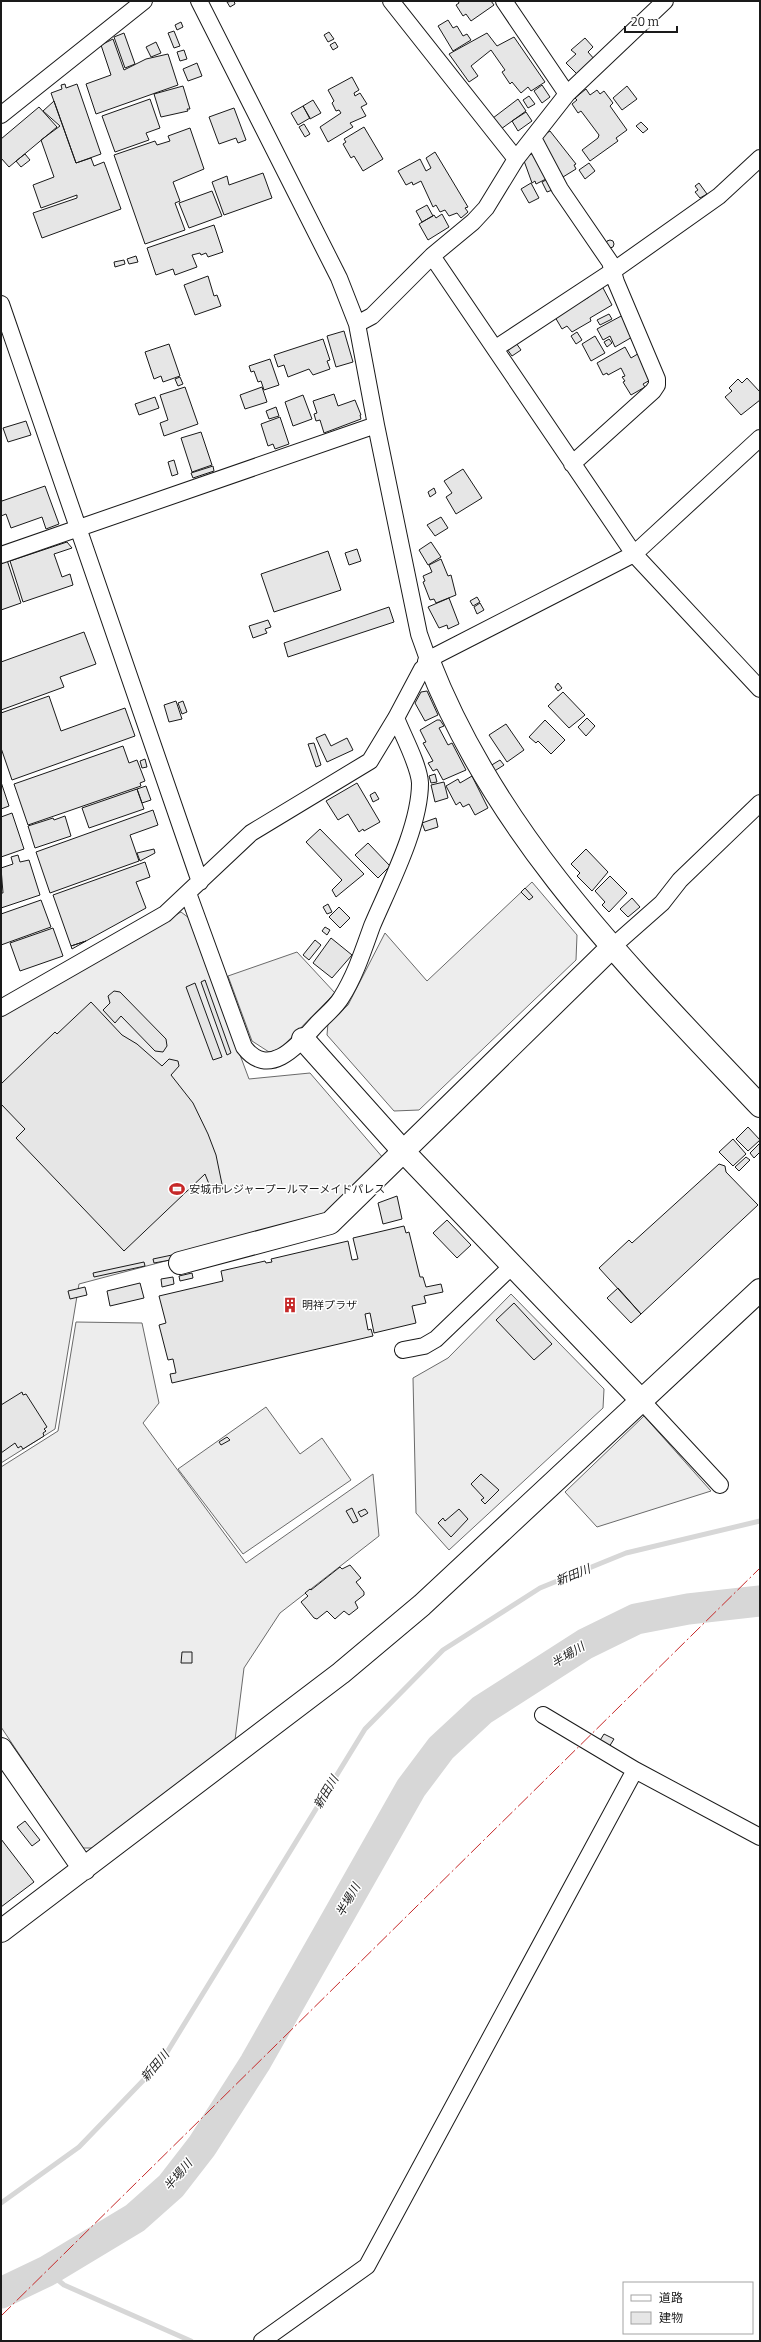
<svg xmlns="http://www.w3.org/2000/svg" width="761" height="2342" font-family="Bitter,'Noto Sans JP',serif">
<rect width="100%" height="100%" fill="#fff"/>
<path fill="#ededed" stroke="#6a6a6a" d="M532,882L577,935L576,960L419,1110L394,1111L327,1035L328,1023L348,1005L385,933L427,981Z
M181,912L189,918L249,1079L310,1073L384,1159L323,1219L79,1284L55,1429L1,1463V1014Z
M297,952L335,993L280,1049L269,1052L252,1041L228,976Z
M511,1294L604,1389L603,1408L449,1550L416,1513L413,1378L448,1358Z
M76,1322L142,1323L159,1403L143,1423L246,1563L373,1474L379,1536L280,1613L244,1668L235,1740L93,1848H82L1,1727V1467L58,1431Z
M266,1407L300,1454L322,1438L351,1480L243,1554L178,1469Z
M644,1416L711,1491L597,1527L565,1492Z"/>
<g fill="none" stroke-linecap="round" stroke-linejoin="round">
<path stroke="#d7d7d7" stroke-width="5" d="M1,2203L79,2147L161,2062L365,1729L443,1650L540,1588L626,1553L760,1521
M47,2271L64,2285L191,2341"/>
<path stroke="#d7d7d7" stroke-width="31" d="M1,2293L47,2271L135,2218L171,2186L202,2146L255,2063L411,1788L441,1748L482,1710L585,1644L636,1619L688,1609L760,1601"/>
</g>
<path fill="#e6e6e6" stroke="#1a1a1a" d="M234,1L235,4L230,7L227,2Z
M458,1H491L494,5L471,21L466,14L463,16L456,5L459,3Z
M448,20L453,28L457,26L463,36L467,34L471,40L453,51L438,26Z
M181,22L183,27L177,30L175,25Z
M174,31L180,46L174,48L168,33Z
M329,32L334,39L328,42L324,35Z
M124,33L135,64L125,68L114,37Z
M487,33L497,46L514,37L545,82L531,91L528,87L521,93L512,82L510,84L502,72L505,70L491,50L471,66L478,76L469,82L449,54Z
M585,38L593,47L588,52L595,60L578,75L566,63L576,54L571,50Z
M113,39L124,70L146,59L168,54L178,85L96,114L86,84L111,75L101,45Z
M156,42L161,53L151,57L146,47Z
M335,42L338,47L333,50L330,45Z
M184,50L187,59L180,61L177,52Z
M197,63L202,76L188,81L183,69Z
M352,77L359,90L354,93L355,96L360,93L367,104L361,107L366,116L350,123L353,127L328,142L320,127L341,113L339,110L336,111L332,103L334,101L328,90Z
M65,84L66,88L77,84L101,154L76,163L51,93L62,89L61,85Z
M542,85L550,97L542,103L534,91Z
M183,86L190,109H187L188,111L161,117L154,94Z
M627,86L637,99L622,110L613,98Z
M586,89L590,95L597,90L600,94L604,91L613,103L610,106L627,130L616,138L618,141L590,161L582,150L598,138L599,135L581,111L578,113L572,104L577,100L575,98Z
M529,96L535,104L528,108L523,100Z
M150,99L160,128L146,133L149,140L115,152L102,116Z
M518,99L526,111L501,129L493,118Z
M313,100L321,113L310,119L303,106Z
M54,101L76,163L91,158L94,166L104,162L121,209L42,238L33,213L77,198V195L41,208L33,185L54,177L41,140L60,126L43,111Z
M303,106L310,118L298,125L291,113Z
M39,107L57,127L9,167L1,158V139Z
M234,108L246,140L238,143L236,138L219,144L209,117Z
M526,112L532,121L518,131L512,121Z
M641,122L648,129L643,133L636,126Z
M304,124L310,134L305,137L299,127Z
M364,127L383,159L363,171L354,156L351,158L343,144L346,142L344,139Z
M190,128L204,169L173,182L180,201L175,203L185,230L145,244L114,155L155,141L157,145L170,141L168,136Z
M550,131L576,164L574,165L576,169L563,177L539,138Z
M538,151L550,177L536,184L535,181L532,183L523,158Z
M435,152L468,207L465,208L468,212L461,218L457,213L449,216L445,210L440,212L436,205L433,207L421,181L413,185L412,182L406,185L398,171L420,159L426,171L431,168L426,158Z
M25,154L30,160L21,167L16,161Z
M589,163L595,171L585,179L579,170Z
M263,173L272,198L224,215L212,182L227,176L229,185Z
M550,178L555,189L547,192L542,182Z
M531,183L539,198L529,203L521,189Z
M699,183L707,194L700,198L695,192L698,190L695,186Z
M212,191L222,216L189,228L179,203Z
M427,205L433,216L422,222L416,211Z
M442,214L449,227L428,240L419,224L434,215L436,218Z
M214,225L223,252L208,257L206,253L201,255L200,253L192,255L197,267L175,275L173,269L156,275L147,248Z
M606 244a4 4 0 1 1 8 0a4 4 0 1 1-8 0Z
M136,256L138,262L129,264L127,259Z
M124,260L125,264L115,267L114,262Z
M208,276L214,296L217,295L221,306L195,315L184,285Z
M602,286L612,305L590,318L591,321L572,332L567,326L562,329L555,317L589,297L588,294Z
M609,314L612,319L600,325L597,320Z
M623,315L634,336L615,347L610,336L603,340L597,329Z
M344,331L353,362L336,367L327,336Z
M577,332L582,340L576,344L571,336Z
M595,336L605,353L591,361L582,344Z
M323,339L330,360L327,361L330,369L313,375L309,369L288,377L284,365L278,367L274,355Z
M609,339L612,343L607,347L604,342Z
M516,343L521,350L512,356L507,349Z
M169,344L180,376L163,382L161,376L154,379L145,352Z
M625,347L631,358L641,352L652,379L643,384L645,387L631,395L623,382L625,381L622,377L625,376L621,368L608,375L607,373L603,375L597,363Z
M270,359L279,385L264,390L261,381L258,382L254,371L251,372L249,366Z
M180,377L183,384L178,386L175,379Z
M747,378L760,392V400L741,415L725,397L732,391L729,388L738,379L742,383Z
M185,387L198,424L164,436L160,423L168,420L160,395Z
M262,387L267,402L245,409L240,395Z
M334,394L338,406L355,400L361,415H360L361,419L324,433L320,420L316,421L314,414L317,413L313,401Z
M303,395L312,419L293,426L285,402Z
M155,397L159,408L139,415L135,404Z
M276,407L279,416L269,419L266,411Z
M280,417L289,444L275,449L273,444L268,446L261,424Z
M26,421L31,435L8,442L3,428Z
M201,432L212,465L192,472L181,438Z
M174,460L178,474L172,476L168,462Z
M213,466L214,471L193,478L191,473Z
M463,469L482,498L456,514L446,497L452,493L444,481Z
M45,486L59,524L46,529L42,517L11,528L6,514L1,516V499L2,501Z
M434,488L436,493L430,497L428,492Z
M441,517L448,528L435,536L427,525Z
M67,542L72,548L54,554L62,577L70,574L73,585L23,602L10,561Z
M431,542L441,557L428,565L419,550Z
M357,549L361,561L349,565L345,553Z
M328,551L341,590L274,612L261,574Z
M441,559L448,576L451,575L456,595L436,603L434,599L430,600L423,582L425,581L423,576L432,572L429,565Z
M7,560L21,603L1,610V562Z
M477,597L480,602L473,606L470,601Z
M449,598L459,624L448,629L447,625L439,628L428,607Z
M480,603L484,610L477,614L474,607Z
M389,607L394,622L288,657L284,643Z
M268,620L271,627L265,629L267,633L253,638L249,626Z
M84,632L96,664L60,677L64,687L1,710V662Z
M558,683L562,688L558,691L555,687Z
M427,691L438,715L425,721L415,703L421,692Z
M563,692L585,715L569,728L548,706Z
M49,696L61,731L125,708L135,736L12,780L1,748V713Z
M176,701L182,719L169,722L164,705Z
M183,701L187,712L182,714L178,703Z
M587,718L595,726L586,736L578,727Z
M437,720H440L444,726L439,728L448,745L452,743L466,770L443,780L437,769L433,771L428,763L433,761L423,743L426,742L420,730Z
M545,720L565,740L551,754L538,741L536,743L529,737Z
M506,724L524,750L507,762L489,735Z
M325,734L331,746L347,738L353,750L327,762L316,738Z
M314,743L321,765L316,767L308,744Z
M123,746L129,763L137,760L145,781L140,783L141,786L28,825L14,784Z
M145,759L147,767L142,768L140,761Z
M500,760L504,765L493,772L490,766Z
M435,774L437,782L431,783L429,776Z
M472,776L488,808L475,815L469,804L463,807L460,802L456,805L446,786L458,779L460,783Z
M1,782L9,806L1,809Z
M444,782L448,798L435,802L431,785Z
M357,783L380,822L364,831L363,829L359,832L348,814L338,820L326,801Z
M146,786L151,800L142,803L137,789Z
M137,789L144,809L89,828L82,808Z
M375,792L379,799L373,802L370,795Z
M153,810L158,825L130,835L139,861L50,893L36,852Z
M12,813L24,849L1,857V817Z
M65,816L71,836L35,848L28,826L53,818L54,820Z
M436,818L438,827L425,831L422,823Z
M320,829L364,874L336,897L332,890L342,880L306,842Z
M368,843L390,866L378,878L355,855Z
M154,849L155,853L140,861L137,853Z
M586,849L608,872L592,891L577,876L580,873L571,864Z
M18,855L20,862L29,860L40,895L1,908V893H3L1,868L13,864L11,857Z
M145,862L150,877L136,882L146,908L86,941L71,946L53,895Z
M610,876L627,893L609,912L602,905L605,902L595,891Z
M525,888L533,897L529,900L521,892Z
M632,898L640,907L628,917L620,909Z
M41,900L51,927L1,945V914Z
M328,904L332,912L327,914L323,907Z
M339,907L350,918L340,928L329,917Z
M325,927L330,930L327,935L322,931Z
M53,928L63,956L20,971L10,943Z
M331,938L352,955L332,978L313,963Z
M315,940L321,945L309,960L303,955Z
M86,941L72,949L71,946Z
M205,980L231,1053L227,1055L201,982Z
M195,983L222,1057L213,1060L186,987Z
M114,991L120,992L166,1039L167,1046L163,1052L155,1051L121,1016L115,1023L103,1010L110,1003L108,996Z
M91,1002L122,1035L137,1044L162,1066L169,1059L178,1061L179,1066L171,1075L193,1103L208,1134L216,1155L223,1189L209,1184L205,1174L124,1251L16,1138L25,1129L1,1104V1084L55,1032L57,1034Z
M748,1127L760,1140L748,1151L736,1139Z
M733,1139L746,1154L733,1166L719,1152Z
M760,1143V1152L754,1158L750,1153Z
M746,1157L750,1160L739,1171L735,1167Z
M719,1164L725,1166L726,1172L758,1205L641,1314L599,1268L629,1240L632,1243Z
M397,1196L402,1219L383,1224L378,1203Z
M447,1220L471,1245L457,1258L433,1233Z
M404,1226L406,1233L409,1232L420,1277H423L426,1287L441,1284L443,1292L424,1296L426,1303L412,1306L416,1323L374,1333L370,1313L365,1314L368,1330L371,1329L373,1336L172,1383L170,1374L176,1373L173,1359L168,1360L159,1325L166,1323L159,1296L223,1281L221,1271L265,1261L266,1263L272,1262L271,1259L348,1241L352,1260L358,1259L353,1238Z
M191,1251L192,1256L154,1263L153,1259Z
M144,1262L145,1266L94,1277L93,1273Z
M192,1273L193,1278L180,1281L179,1276Z
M173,1277L174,1284L162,1287L161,1279Z
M140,1283L144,1298L110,1306L107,1291Z
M85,1287L87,1295L70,1299L68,1291Z
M618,1288L641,1314L631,1323L607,1298Z
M514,1303L552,1344L534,1360L496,1320Z
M22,1392L23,1395L26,1394L47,1427L44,1429L46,1431L43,1433L44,1436L23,1449L21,1446L18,1448L15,1443L1,1453V1405Z
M227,1437L230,1440L221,1445L219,1442Z
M481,1474L499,1490L485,1504L481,1500L484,1498L471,1484Z
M352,1508L358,1521L353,1523L346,1511Z
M365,1509L368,1513L361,1517L358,1512Z
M459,1509L468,1519L451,1537L438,1523L443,1518L445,1521Z
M350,1565L361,1578L356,1582L364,1592V1595L355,1602L358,1608L349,1615L344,1611L335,1619L327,1611L317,1619L314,1618L301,1602L308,1596L305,1593L310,1589L311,1590L340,1567L342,1569Z
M182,1652H192V1663H181Z
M604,1734L614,1739L609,1747L599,1742Z
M25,1821L40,1840L32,1846L17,1827Z
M1,1839L34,1882L1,1907Z"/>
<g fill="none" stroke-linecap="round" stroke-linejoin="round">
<defs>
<path id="street" d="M199,1L339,278L357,324L376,425L419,634L429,662
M391,1L516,159
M504,1L567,94
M1,115L144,1
M533,138L560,189L610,262L616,282L657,379V385L653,391L572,464
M432,256L634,554L760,689
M1,304L200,882
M357,324L372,316L432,256L473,222L486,208L516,159L567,94L665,1
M496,348L613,271L719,196L760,158
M1,555L376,425
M188,893L244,1047C269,1080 298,1045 316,1025C324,1016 335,1008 341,998C355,976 363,951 372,926C389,886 420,827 420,783C419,765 403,736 396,718
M611,948L662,903L680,880L760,803
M1,1008L165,914L251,833L370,761L396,718L422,669L437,655L634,554L760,438
M403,1350L424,1346L436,1339L512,1266
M641,1400L720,1485
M543,1715L635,1770L760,1837
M262,2341L367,2266L635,1770"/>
<path id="secondary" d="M429,662C498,839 632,970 760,1106
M303,1039L404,1152L641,1400
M180,1263L330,1223L611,948
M1,1749L84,1869
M1,1931L341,1673L422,1605L760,1290"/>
</defs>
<use href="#street" stroke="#1a1a1a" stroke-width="18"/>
<use href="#secondary" stroke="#1a1a1a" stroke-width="24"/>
<use href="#street" stroke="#fff" stroke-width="16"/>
<use href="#secondary" stroke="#fff" stroke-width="22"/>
<path stroke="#c62828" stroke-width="1" stroke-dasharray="14 3 2 3" stroke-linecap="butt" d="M1,2316L760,1568"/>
</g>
<defs>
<symbol id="stadium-bare" viewBox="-9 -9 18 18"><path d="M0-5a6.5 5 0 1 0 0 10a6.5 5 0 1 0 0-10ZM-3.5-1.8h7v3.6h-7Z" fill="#c62828" stroke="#fff" stroke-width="2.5" paint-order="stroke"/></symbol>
<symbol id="building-bare" viewBox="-9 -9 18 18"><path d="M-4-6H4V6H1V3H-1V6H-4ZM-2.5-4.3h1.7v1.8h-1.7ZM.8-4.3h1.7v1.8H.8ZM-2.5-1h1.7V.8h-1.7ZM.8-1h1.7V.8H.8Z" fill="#c62828" stroke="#fff" stroke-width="2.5" paint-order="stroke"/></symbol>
</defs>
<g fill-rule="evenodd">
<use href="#stadium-bare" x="166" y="1178" width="22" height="22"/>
<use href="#building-bare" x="279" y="1294" width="22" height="22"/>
</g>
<g text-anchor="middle" stroke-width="3" stroke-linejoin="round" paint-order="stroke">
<g font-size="11" fill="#1a1a1a" stroke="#fff" text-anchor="start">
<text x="189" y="1193">安城市レジャープールマーメイドパレス</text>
<text x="302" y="1309">明祥プラザ</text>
</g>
<g font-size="12" font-style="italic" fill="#1a1a1a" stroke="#fff">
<text transform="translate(573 1575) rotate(-22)" y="4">新田川</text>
<text transform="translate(568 1655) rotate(-32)" y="4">半場川</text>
<text transform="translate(326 1792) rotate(-59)" y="4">新田川</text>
<text transform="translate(348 1900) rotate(-60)" y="4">半場川</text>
<text transform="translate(155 2066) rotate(-50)" y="4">新田川</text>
<text transform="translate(178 2175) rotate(-50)" y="4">半場川</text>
</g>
</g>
<rect width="761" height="2342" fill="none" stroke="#1a1a1a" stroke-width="4"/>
<rect x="623" y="2282" width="130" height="52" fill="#ffffff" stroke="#a3a3a3"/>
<rect x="631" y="2295" width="20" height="6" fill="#ffffff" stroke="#a3a3a3"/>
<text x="659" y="2302" font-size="12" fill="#1a1a1a">道路</text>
<rect x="631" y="2312" width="20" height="12" fill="#e6e6e6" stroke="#a3a3a3"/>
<text x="659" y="2322" font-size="12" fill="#1a1a1a">建物</text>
<path d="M625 26v6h52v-6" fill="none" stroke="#1a1a1a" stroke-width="2"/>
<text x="631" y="26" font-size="12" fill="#1a1a1a" stroke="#ffffff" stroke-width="3" paint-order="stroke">20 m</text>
</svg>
